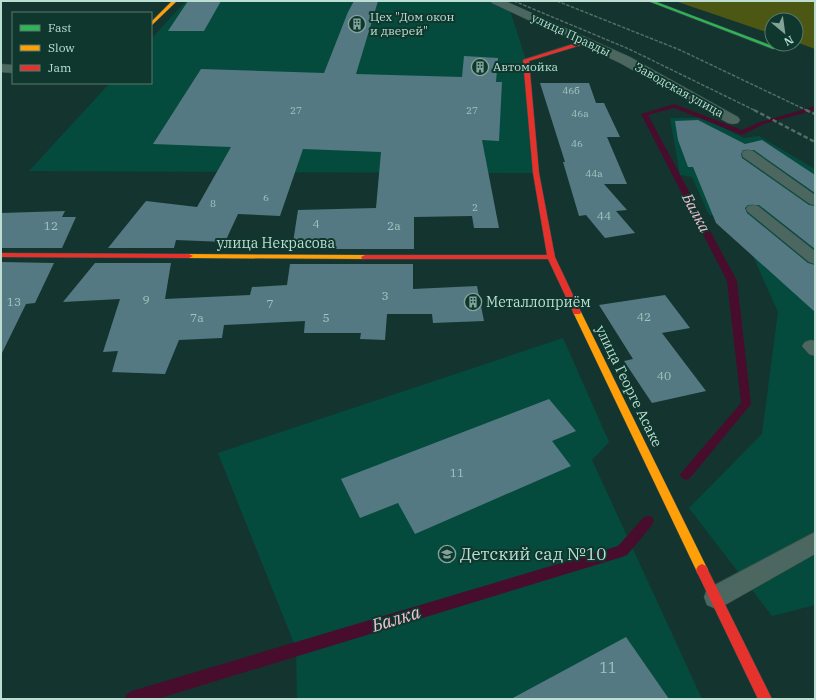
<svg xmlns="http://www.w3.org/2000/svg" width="816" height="700" font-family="'IBM Plex Serif',serif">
<rect width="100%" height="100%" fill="#14352f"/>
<path fill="#054b3d" d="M186,1H496L509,7L526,60L536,173L29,171L110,83H151V39Z
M670,118H703L744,138L759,136L815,169V605L772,616L689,508L762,434L778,312L736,218L709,215L692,177L680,175Z
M563,338L609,442L592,460L702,699H297L296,648L218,453Z"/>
<path fill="#4d5714" d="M675,1H815V49L796,42V20H772V34Z"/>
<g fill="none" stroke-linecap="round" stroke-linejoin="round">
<path fill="#480c2d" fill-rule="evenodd" d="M674,104L742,130L760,122L815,106V110L764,124L742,135L674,108L648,115L737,281L751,404L690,478L686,480L682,478L680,475L682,472L741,403L727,281L641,114Z
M648,516L652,517L654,521L652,525L627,555L622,557L157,699H124L127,694L132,691L618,546L644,517Z"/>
</g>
<path fill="#547982" d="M188,1H221L204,31H168Z
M354,1H378L356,74L462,77L464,56L498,58L496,82H502L499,141L482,140L499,228H474L472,216L414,217V249H292L298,210L376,208L381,152L303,149L280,216L238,214L225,242L176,240L174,248H108L146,201L197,207L231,147L153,144L201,69L324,73L348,12Z
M540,83H589L596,103H604L620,137H607L627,184H604L627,210L616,211L635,233L605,238L586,215L579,216L563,162H565Z
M698,120L745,144L762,140L815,175V193L754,150H743L741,154L742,158L809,205L815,206V249L759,205H748L745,208L747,213L808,263L815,265V312L716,223L693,167H688L678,140L675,121Z
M65,211L62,217H76L62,248H1V213Z
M1,262L54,263L35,303L26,304L1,355Z
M95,263H171L165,299L250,295L252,287L287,285L290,264H413V289L477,286L484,321L433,323L432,314H387L385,340L360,339L361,333H304L305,321L224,325L222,338L179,340L165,374L112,372L118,351L103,352L120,299L63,302Z
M665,295L690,328L662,333L706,391L652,403L624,361L633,359L599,305Z
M549,399L576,431L552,441L571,466L415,534L398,503L360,518L341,479Z
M626,637L669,699H511Z"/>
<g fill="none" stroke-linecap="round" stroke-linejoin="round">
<defs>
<path id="lane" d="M748,150L753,151L815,195V205L810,204L743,157L742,154L743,151Z
M753,205L758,206L815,251V264L809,262L748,212L746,209L748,206Z
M811,340L815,341V356L809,354L802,346L805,342Z
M815,532V554L725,605L716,609L707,605L704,597L707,589Z"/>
<path id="street" d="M491,1H505L630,57L738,117L740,120L738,123L733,124L728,123L620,63L492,3Z
M1,64L13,65V73L1,72Z"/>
<path id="fast" d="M648,1H654L778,48L773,49Z"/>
<path id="slow" d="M172,1H177L151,26V22Z
M186,254L365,255L369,257L365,259L189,258L185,256Z
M577,309L581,312L706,566L708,570L706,574L702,576L698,574L573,312Z"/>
<path id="jam" d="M586,40L589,42L588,43L529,61L539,173L555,257L581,312L580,314H574L573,312L548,259H362L361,257L365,255H547L533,173L523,60Z
M1,253L189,254L193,256L189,258L1,257Z
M702,564L706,566L772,699H758L696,570L698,566Z"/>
</defs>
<use href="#lane" stroke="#364e49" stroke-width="1"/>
<use href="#street" stroke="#364e49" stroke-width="1"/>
<use href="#fast" stroke="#364e49" stroke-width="1"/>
<use href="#slow" stroke="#364e49" stroke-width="1"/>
<use href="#jam" stroke="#364e49" stroke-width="1"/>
<use href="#lane" fill="#4c6760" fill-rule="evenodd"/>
<use href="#street" fill="#4c6760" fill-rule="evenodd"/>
<use href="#fast" fill="#30b455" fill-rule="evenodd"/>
<use href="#slow" fill="#ff9f0a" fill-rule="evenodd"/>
<use href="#jam" fill="#e5322d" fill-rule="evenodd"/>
<path stroke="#556c66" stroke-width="1.5" stroke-dasharray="3.5 1.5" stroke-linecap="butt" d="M514,1L629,49L756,111
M557,1L680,50L808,111"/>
<path stroke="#556c66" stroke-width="2.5" stroke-dasharray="4.5 2.5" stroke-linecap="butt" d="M754,110L815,142
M806,110L815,114"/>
</g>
<defs>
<symbol id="building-ring" viewBox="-11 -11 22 22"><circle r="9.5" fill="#10372d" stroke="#81a39a" stroke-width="1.5"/><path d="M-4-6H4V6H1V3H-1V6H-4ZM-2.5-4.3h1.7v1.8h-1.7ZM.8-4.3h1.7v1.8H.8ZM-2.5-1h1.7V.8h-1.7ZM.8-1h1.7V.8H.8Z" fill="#81a39a"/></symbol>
<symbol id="school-ring" viewBox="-11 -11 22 22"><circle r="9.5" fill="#10372d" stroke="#81a39a" stroke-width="1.5"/><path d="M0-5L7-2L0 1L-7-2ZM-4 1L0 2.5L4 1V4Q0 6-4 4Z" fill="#81a39a"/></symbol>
</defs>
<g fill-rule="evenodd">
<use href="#building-ring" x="347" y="14" width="20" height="20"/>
<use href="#building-ring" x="470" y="57" width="20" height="20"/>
<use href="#building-ring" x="463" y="292" width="20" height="20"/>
<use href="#school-ring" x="437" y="544" width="20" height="20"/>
</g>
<g text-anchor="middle" stroke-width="4" stroke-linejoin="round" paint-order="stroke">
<g font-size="10" fill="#a2c5bf">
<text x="571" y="94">46б</text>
<text x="296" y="114">27</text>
<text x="472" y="114">27</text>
<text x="580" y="117">46а</text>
<text x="577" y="147">46</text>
<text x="594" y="177">44а</text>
<text x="266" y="201">6</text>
<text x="213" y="207">8</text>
<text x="475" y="211">2</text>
</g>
<g font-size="12" fill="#bcded3" stroke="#10372d" text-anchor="start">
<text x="370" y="21">Цех "Дом окон<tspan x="370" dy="14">и дверей"</tspan></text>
<text x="493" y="71">Автомойка</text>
</g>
<g font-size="12" fill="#bcded3" stroke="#10372d">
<text transform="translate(571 35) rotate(25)" y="4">улица Правды</text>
<text transform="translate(679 90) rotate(29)" y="4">Заводская улица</text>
</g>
<g font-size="12" fill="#a2c5bf">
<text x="604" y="220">44</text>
<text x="316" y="228">4</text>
<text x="51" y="230">12</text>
<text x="394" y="230">2а</text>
<text x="385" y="300">3</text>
<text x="146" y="304">9</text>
<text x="14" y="306">13</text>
<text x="270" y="308">7</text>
<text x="644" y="321">42</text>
<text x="197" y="322">7а</text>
<text x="326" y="322">5</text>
<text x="664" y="380">40</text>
<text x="457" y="477">11</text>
</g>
<g font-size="14" fill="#bcded3" stroke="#10372d">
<text x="276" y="248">улица Некрасова</text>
<text transform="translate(629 386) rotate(64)" y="5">улица Георге Асаке</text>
</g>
<g font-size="14" fill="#bcded3" stroke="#10372d" text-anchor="start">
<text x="486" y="307">Металлоприём</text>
</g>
<g font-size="14" fill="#a2c5bf">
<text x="608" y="673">11</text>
</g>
<g font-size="15" font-style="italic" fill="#f4c0d4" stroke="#10372d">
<text transform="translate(696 213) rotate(62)" y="5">Балка</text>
</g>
<g font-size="17" fill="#bcded3" stroke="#10372d" text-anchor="start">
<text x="460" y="560">Детский сад №10</text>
</g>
<g font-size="18" font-style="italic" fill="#f4c0d4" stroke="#10372d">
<text transform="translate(396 619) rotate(-17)" y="6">Балка</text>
</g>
</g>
<rect width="816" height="700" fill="none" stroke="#bcded3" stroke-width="4"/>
<rect x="12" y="12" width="140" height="72" fill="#10372d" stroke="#557a6f"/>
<rect x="20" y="25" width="20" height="6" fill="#30b455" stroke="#557a6f"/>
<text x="48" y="32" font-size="12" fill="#bcded3">Fast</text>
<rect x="20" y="45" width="20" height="6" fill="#ff9f0a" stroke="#557a6f"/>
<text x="48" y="52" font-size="12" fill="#bcded3">Slow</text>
<rect x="20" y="65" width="20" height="6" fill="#e5322d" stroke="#557a6f"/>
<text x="48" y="72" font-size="12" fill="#bcded3">Jam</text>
<g transform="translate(784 32) rotate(151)"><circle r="19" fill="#10372d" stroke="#557a6f"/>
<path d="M0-3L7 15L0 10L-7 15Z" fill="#81a39a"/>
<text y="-6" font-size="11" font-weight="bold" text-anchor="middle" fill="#bcded3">N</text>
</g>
</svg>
